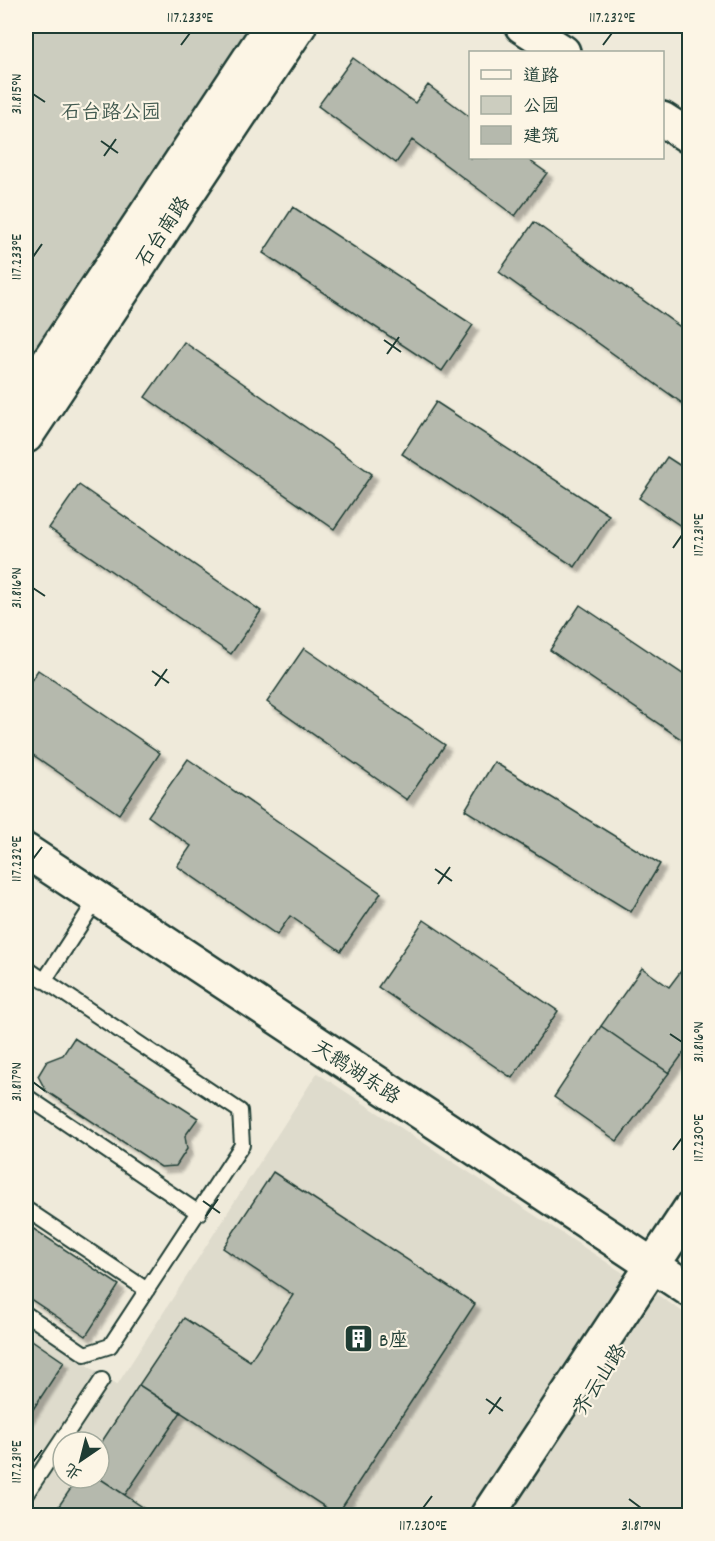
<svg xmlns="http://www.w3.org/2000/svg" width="715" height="1541" font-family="Dekko,'LXGW WenKai TC',sans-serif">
<defs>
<filter id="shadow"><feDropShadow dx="5.5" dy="5.5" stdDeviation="1.5" flood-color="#0004"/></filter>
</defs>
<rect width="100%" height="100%" fill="#efeada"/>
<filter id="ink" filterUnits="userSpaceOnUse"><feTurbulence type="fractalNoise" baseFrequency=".0167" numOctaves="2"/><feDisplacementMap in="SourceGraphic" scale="12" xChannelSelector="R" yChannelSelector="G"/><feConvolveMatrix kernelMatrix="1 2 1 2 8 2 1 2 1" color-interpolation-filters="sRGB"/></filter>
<g filter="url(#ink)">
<path fill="#dedbcc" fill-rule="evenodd" d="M317,1073L640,1284L487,1515H26V1326L117,1385ZM63,1442H99V1478H63Z
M656,1294L689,1316V1515H509Z"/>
<path fill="#cccdbf" stroke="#76857a" stroke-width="1.5" d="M26,26H271L26,395Z"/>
<path fill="#b5b9ad" stroke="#1f3d34" stroke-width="1.5" filter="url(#shadow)" d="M353,58L415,103L428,85L470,117V158H526L547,173L515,216L412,140L396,163L318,106Z
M293,207L473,325L442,371L263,253Z
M534,222L690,334V393L682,403L499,272Z
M184,342L372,474L334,529L145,397Z
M436,402L609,515L575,567L402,454Z
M667,457L690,472V532L639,498Z
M79,485L261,611L231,654L49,528Z
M580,605L690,679V745L550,650Z
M304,648L445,745L407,800L267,702Z
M38,670L160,753L119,814L26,750V688Z
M188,759L381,893L341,951L290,916L277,935L177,866L191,846L148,816Z
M494,762L660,864L631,912L465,810Z
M424,920L558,1011L512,1078L378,987Z
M690,959V1044L669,1073L601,1026L642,968L669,987Z
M601,1026L669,1073L617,1141L554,1097Z
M74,1038L198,1118L185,1136L187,1149L176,1166L161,1167L46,1091L38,1076L47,1061L63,1055Z
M273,1172L475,1304L337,1515L139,1385L184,1318L250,1361L293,1295L223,1248Z
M26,1224L119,1285L86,1336L26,1296Z
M26,1336L64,1362L26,1420Z
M139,1385L181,1412L125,1495L99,1478V1446Z
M78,1478H99L156,1516H52Z"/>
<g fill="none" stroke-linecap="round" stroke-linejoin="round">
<defs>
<path id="service" d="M26,968L240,1111L242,1145L110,1346L85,1354L26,1314
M44,981L97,899
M26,1096L199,1213
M26,1209L147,1290
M26,1494L102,1380"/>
<path id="tertiary" d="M522,26L563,52
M662,119L690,137
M26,395L271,26
M26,436L299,26
M26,851L690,1290
M487,1516L690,1209"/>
</defs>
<use href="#service" stroke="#1f3d34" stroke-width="18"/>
<use href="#tertiary" stroke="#1f3d34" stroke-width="38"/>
<use href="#service" stroke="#fcf5e5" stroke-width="14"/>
<use href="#tertiary" stroke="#fcf5e5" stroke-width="33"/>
</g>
</g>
<path fill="none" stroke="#1f3d34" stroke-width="2" d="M181,45L190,33M603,45L612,33M33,94L45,102M101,141L118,153M104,156L116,139M33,257L42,244M384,340L401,352M387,354L399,337M673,548L682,535M33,588L45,596M152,671L169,683M155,686L167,669M33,859L42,847M435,869L452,881M438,884L450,867M670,1034L682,1042M33,1082L45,1091M673,1150L682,1138M203,1201L220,1213M206,1216L218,1199M486,1399L503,1411M489,1414L501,1397M33,1462L42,1450M629,1499L641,1508M423,1508L432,1496"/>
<defs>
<symbol id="building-square" viewBox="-11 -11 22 22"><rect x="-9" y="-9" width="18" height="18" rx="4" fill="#1f3d34" stroke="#fcf5e5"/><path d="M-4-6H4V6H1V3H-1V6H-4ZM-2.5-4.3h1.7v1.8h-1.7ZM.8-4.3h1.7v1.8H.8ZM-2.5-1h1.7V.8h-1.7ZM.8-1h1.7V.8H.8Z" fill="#fff"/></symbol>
</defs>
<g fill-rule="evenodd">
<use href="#building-square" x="342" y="1322" width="33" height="33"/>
</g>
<g text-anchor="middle" stroke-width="4.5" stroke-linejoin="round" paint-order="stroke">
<g font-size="20" fill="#425a50" stroke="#fcf5e5">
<text x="111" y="118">石台路公园</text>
</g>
<g font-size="20" fill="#1f3d34" stroke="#fcf5e5">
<text transform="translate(162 231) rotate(-56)" y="7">石台南路</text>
<text transform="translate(357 1071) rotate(33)" y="7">天鹅湖东路</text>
<text transform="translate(599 1379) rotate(-57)" y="7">齐云山路</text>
</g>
<g font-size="20" fill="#1f3d34" stroke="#fcf5e5" text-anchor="start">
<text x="379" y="1346">B座</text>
</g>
</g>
<rect width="715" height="1541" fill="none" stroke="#fcf5e5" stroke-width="66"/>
<rect x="469" y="51" width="195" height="108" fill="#fcf5e5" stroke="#a4ab9e" stroke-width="1.5"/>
<rect x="481" y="70" width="30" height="9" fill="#fcf5e5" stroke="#a4ab9e" stroke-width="1.5"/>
<text x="523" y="81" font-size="18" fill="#1f3d34">道路</text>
<rect x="481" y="96" width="30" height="18" fill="#cccdbf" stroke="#a4ab9e" stroke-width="1.5"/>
<text x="523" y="111" font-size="18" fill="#1f3d34">公园</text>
<rect x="481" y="126" width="30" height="18" fill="#b5b9ad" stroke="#a4ab9e" stroke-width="1.5"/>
<text x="523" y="141" font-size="18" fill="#1f3d34">建筑</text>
<g transform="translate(81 1460) rotate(215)"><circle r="28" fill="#fcf5e5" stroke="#a4ab9e" stroke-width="1.5"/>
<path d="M0-4.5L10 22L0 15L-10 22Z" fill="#1f3d34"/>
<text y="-9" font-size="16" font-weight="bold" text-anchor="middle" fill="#1f3d34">北</text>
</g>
<rect x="33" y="33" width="649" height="1475" fill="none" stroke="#1f3d34" stroke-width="2"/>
<g font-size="15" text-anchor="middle" fill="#1f3d34">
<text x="190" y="22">117.233°E</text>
<text x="612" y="22">117.232°E</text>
<text transform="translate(16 94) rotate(-90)" y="5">31.815°N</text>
<text transform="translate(16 257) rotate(-90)" y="5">117.233°E</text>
<text transform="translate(698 535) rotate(-90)" y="5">117.231°E</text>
<text transform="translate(16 588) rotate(-90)" y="5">31.816°N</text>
<text transform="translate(16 859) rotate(-90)" y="5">117.232°E</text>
<text transform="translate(698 1042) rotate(-90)" y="5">31.816°N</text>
<text transform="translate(16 1082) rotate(-90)" y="5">31.817°N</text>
<text transform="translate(698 1138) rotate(-90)" y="5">117.230°E</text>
<text transform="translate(16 1462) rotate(-90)" y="5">117.231°E</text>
<text x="423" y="1530">117.230°E</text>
<text x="641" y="1530">31.817°N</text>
</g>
</svg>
